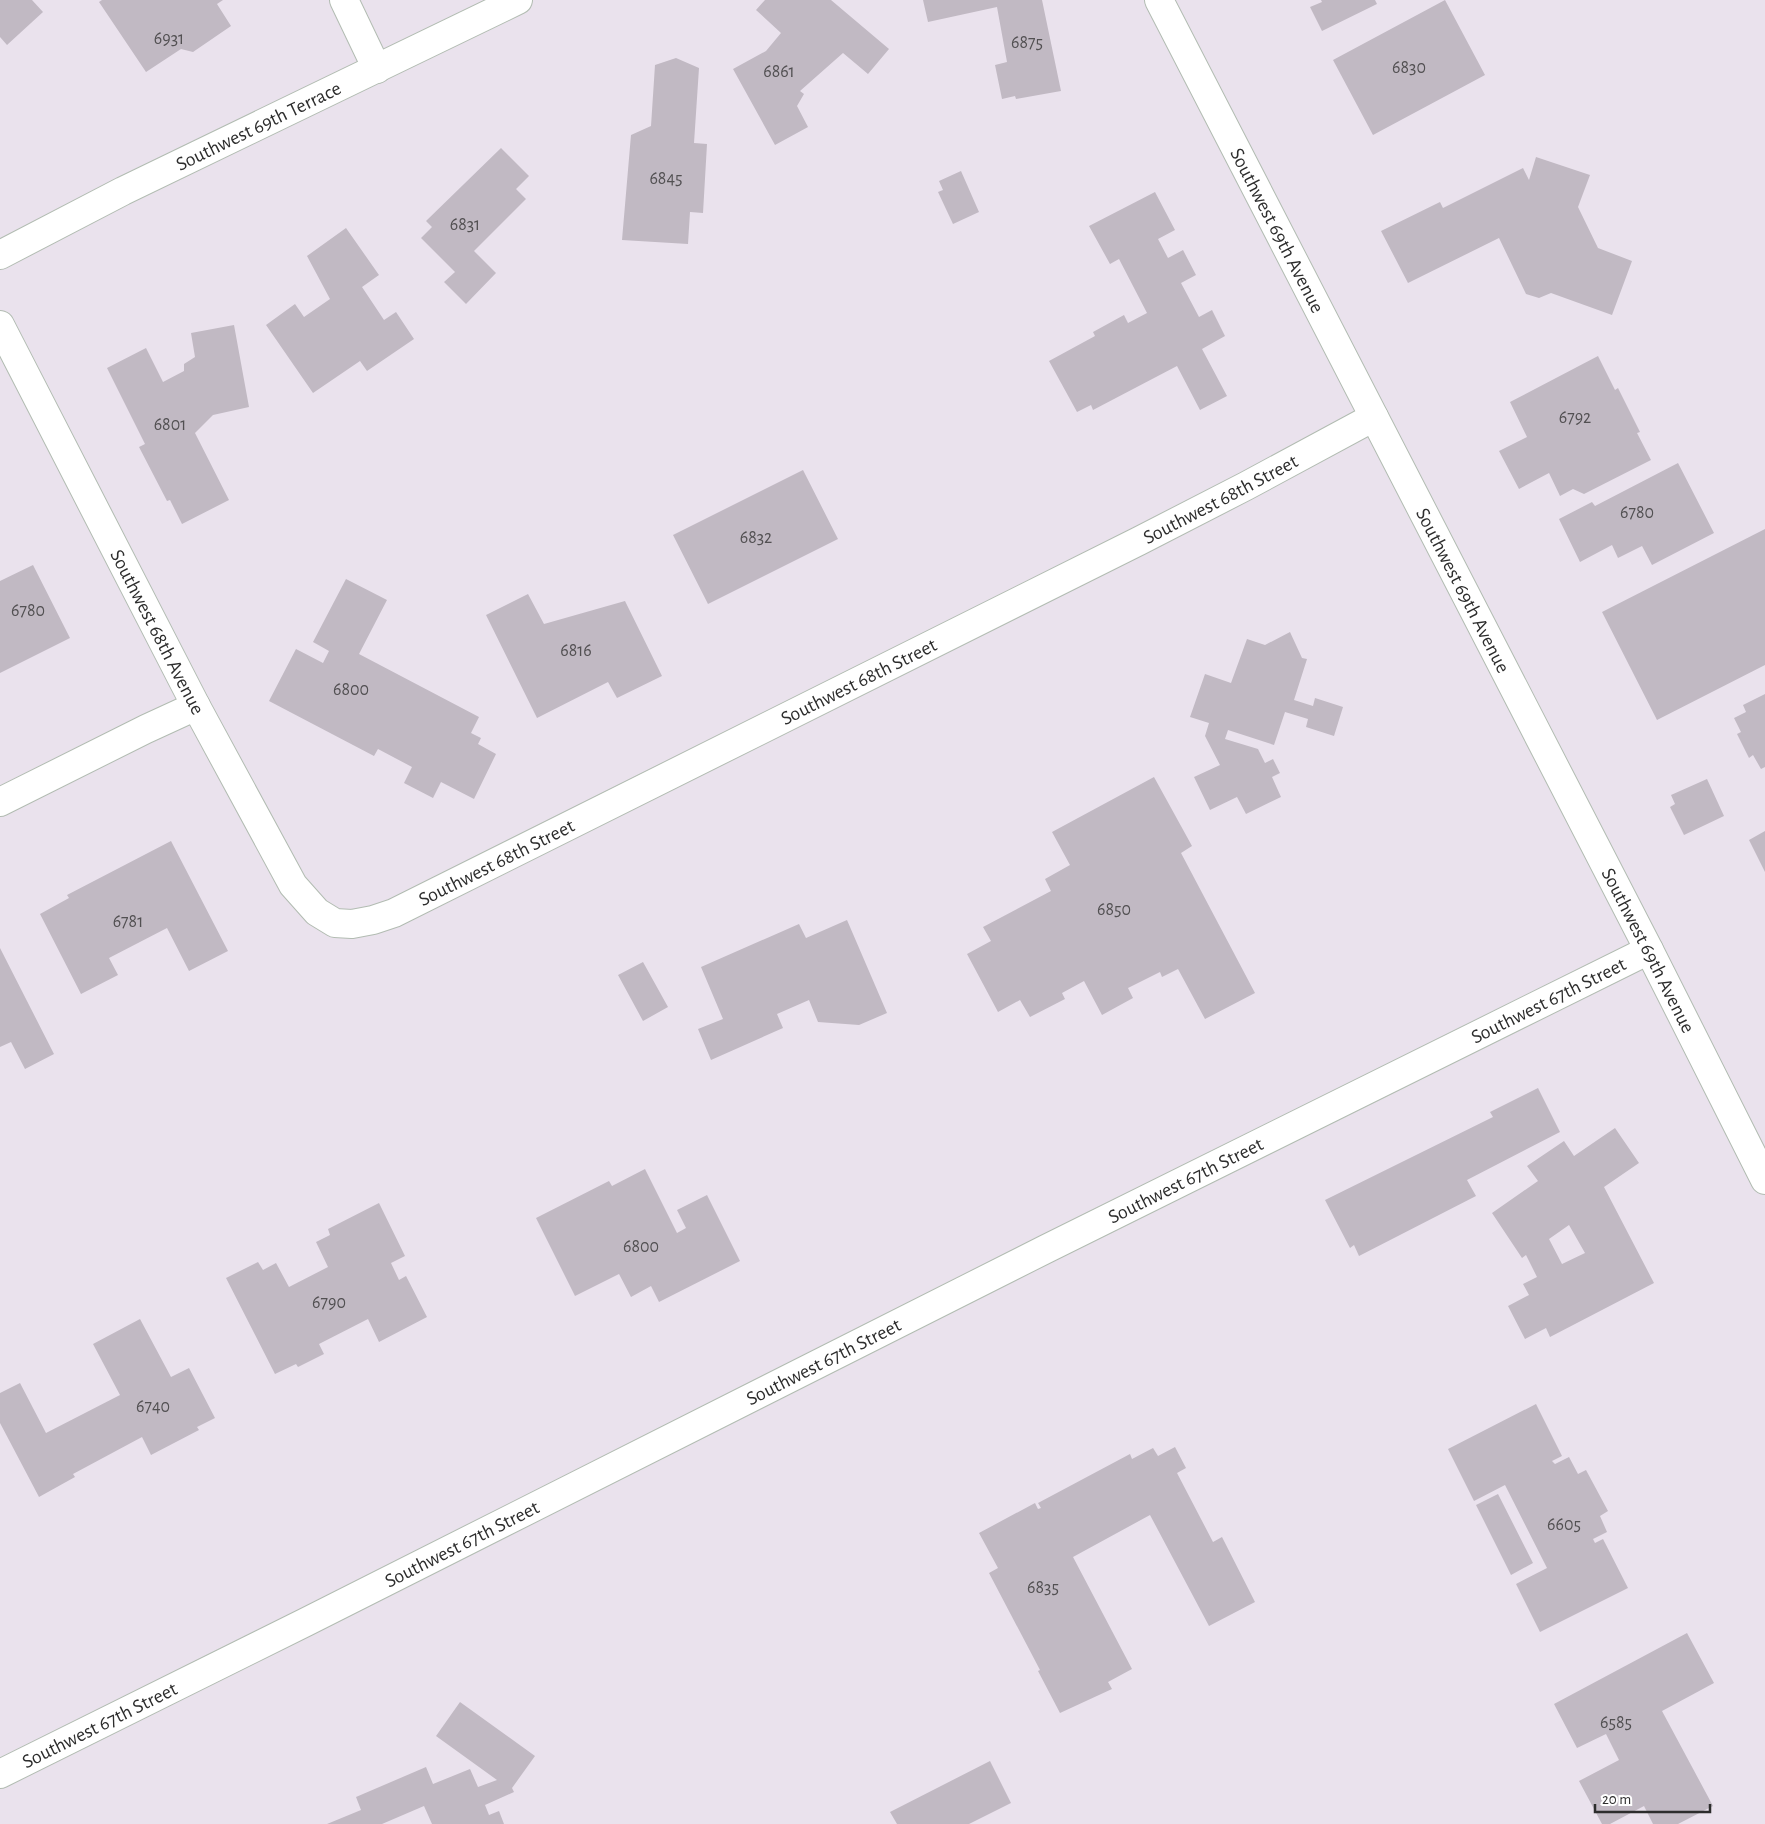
<svg xmlns="http://www.w3.org/2000/svg" width="1765" height="1824" font-family="'Alegreya Sans',sans-serif">
<rect width="100%" height="100%" fill="#eae2ed"/>
<path fill="#c1b9c3" fill-rule="evenodd" d="M0,0H32L43,12L7,45L0,37Z
M102,0H223L217,4L231,26L193,52L181,49L146,72L99,2Z
M765,0H831L889,49L868,74L843,53L800,91L804,94L797,106L808,127L775,145L733,69L766,51L781,33L756,10Z
M923,0H1042L1061,91L1016,99L1015,96L1002,99L995,65L1007,62L997,7L928,22Z
M1321,0H1375L1377,4L1322,31L1310,7L1322,2Z
M1445,0L1485,75L1373,135L1333,60Z
M676,58L699,68L694,143L707,144L703,213L690,212L688,244L622,240L631,135L651,126L655,65Z
M501,148L529,176L516,189L526,199L474,251L496,273L466,304L444,282L455,272L421,238L432,227L426,221Z
M1536,157L1590,175L1578,207L1598,248L1632,261L1612,315L1551,293L1539,298L1526,294L1499,238L1408,283L1381,231L1440,202L1443,208L1523,168L1529,180Z
M961,171L979,212L953,224L938,192L943,190L939,181Z
M1155,192L1175,230L1158,239L1168,258L1183,250L1196,275L1181,283L1199,317L1212,310L1225,336L1202,349L1227,396L1200,410L1177,366L1093,410L1091,405L1077,412L1049,361L1095,336L1093,332L1124,315L1128,323L1147,313L1119,259L1110,264L1089,226Z
M346,228L379,275L362,287L384,320L396,312L414,339L367,371L360,361L313,393L266,325L295,304L304,317L330,299L307,256Z
M234,325L249,407L213,415L195,433L229,500L182,524L170,500L167,501L139,447L145,444L107,368L146,348L163,382L184,371V364L195,357L191,333Z
M1598,356L1615,390L1618,388L1640,432L1637,433L1651,460L1584,494L1573,489L1560,496L1549,473L1519,489L1499,451L1527,437L1510,402Z
M1678,463L1714,533L1652,565L1642,546L1618,558L1612,545L1580,562L1559,519L1592,502L1595,506Z
M803,470L838,539L708,604L673,535Z
M1765,529V665L1657,720L1602,612Z
M33,565L70,638L0,673V581Z
M346,579L387,600L359,654L479,717L471,733L481,738L478,744L496,754L474,799L441,782L433,798L404,783L412,767L378,749L374,756L269,701L296,649L323,663L329,651L313,642Z
M528,594L544,624L625,601L662,676L617,698L608,682L537,718L486,615Z
M1290,632L1302,658L1307,659L1294,700L1313,706L1315,698L1343,707L1334,736L1306,727L1308,719L1285,712L1274,745L1228,730L1225,739L1258,749L1265,763L1273,759L1280,773L1272,777L1281,797L1246,814L1237,797L1210,810L1194,777L1220,765L1205,736L1209,723L1190,717L1205,674L1231,683L1247,639L1265,645Z
M1765,694V767L1761,769L1753,755L1749,758L1737,734L1741,732L1734,718L1746,712L1743,705Z
M1154,777L1192,846L1181,853L1255,993L1205,1019L1178,969L1162,977L1160,972L1128,988L1133,998L1102,1015L1084,981L1062,993L1065,999L1030,1017L1020,1000L998,1012L967,954L991,941L983,927L1051,891L1045,879L1070,865L1052,832Z
M1707,779L1724,816L1684,835L1670,807L1675,804L1671,795Z
M1765,831V872L1749,840Z
M171,841L228,951L189,971L167,928L109,958L118,975L81,994L40,914L69,898L67,895Z
M847,920L887,1013L859,1025L818,1022L809,1000L777,1014L783,1028L711,1060L698,1029L723,1019L701,967L799,924L806,938Z
M0,948L54,1054L25,1069L11,1042L0,1047Z
M643,962L668,1007L643,1021L618,975Z
M1538,1088L1560,1132L1467,1180L1476,1196L1359,1256L1354,1245L1350,1248L1325,1200L1493,1117L1490,1112Z
M1615,1128L1639,1163L1604,1187L1654,1283L1550,1337L1546,1328L1525,1339L1508,1306L1529,1295L1523,1284L1537,1277L1526,1255L1522,1258L1492,1213L1538,1181L1527,1166L1564,1141L1574,1156ZM1569,1225L1585,1253L1562,1264L1549,1239Z
M645,1169L677,1233L686,1228L677,1210L707,1195L740,1261L659,1302L651,1286L631,1297L619,1274L575,1296L536,1218L609,1181L612,1186Z
M379,1203L405,1256L391,1263L399,1280L406,1276L427,1317L379,1342L368,1319L319,1344L324,1354L298,1367L296,1364L275,1374L226,1278L258,1262L263,1270L276,1263L289,1287L328,1267L316,1242L330,1235L328,1229Z
M140,1319L171,1377L189,1368L215,1418L197,1427L199,1430L151,1455L142,1437L73,1474L75,1477L39,1497L0,1423V1393L20,1383L46,1433L120,1395L93,1344Z
M1536,1404L1562,1456L1552,1461L1555,1464L1569,1457L1578,1474L1586,1470L1608,1511L1600,1516L1607,1532L1593,1539L1595,1543L1603,1539L1628,1588L1540,1632L1516,1584L1547,1568L1505,1485L1474,1501L1448,1449Z
M1175,1447L1186,1468L1177,1473L1213,1542L1222,1537L1255,1602L1209,1626L1150,1515L1073,1557L1132,1669L1108,1682L1112,1689L1060,1713L1038,1671L1040,1670L989,1573L998,1568L979,1533L1035,1503L1038,1509L1041,1508L1038,1503L1130,1454L1132,1459L1153,1448L1158,1456Z
M1498,1494L1533,1563L1511,1575L1476,1505Z
M1687,1633L1714,1683L1662,1711L1713,1806L1678,1824H1653L1644,1806L1610,1824H1602L1579,1781L1619,1760L1606,1734L1577,1748L1554,1704Z
M460,1702L535,1756L512,1788L514,1792L485,1805L489,1815L499,1811L504,1824H432L424,1806L382,1824H327L361,1810L356,1797L426,1767L433,1784L470,1769L478,1787L497,1780L436,1736Z
M990,1761L1011,1803L969,1824H897L890,1812Z"/>
<g fill="none" stroke-linecap="round" stroke-linejoin="round">
<defs>
<g id="street">
<path d="M344,0L377,69"/>
<path id="s1" d="M1159,0L1649,950L1765,1180"/>
<path id="s2" d="M0,255L123,191L518,0"/>
<path id="s3" d="M0,325L196,706L293,885L317,912L335,923L352,924L373,920L394,913L1139,541L1246,486L1374,417"/>
<path d="M0,802L146,729L196,706"/>
<path id="s4" d="M0,1774L306,1622L1046,1249L1649,950"/>
</g>
</defs>
<use href="#street" stroke="#b2bcb2" stroke-width="30"/>
<use href="#street" stroke="#fff" stroke-width="28"/>
</g>
<g text-anchor="middle" stroke-width="5" stroke-linejoin="round" paint-order="stroke">
<g font-size="18" fill="#525052">
<text x="169" y="44">6931</text>
<text x="1027" y="48">6875</text>
<text x="1409" y="73">6830</text>
<text x="779" y="77">6861</text>
<text x="666" y="184">6845</text>
<text x="465" y="230">6831</text>
<text x="1575" y="423">6792</text>
<text x="170" y="430">6801</text>
<text x="1637" y="518">6780</text>
<text x="756" y="543">6832</text>
<text x="28" y="616">6780</text>
<text x="576" y="656">6816</text>
<text x="351" y="695">6800</text>
<text x="1114" y="915">6850</text>
<text x="128" y="927">6781</text>
<text x="641" y="1252">6800</text>
<text x="329" y="1308">6790</text>
<text x="153" y="1412">6740</text>
<text x="1564" y="1530">6605</text>
<text x="1043" y="1593">6835</text>
<text x="1616" y="1728">6585</text>
</g>
<g font-size="20" fill="#2d2d2d" stroke="#fff">
<text dy="7" stroke="none"><textPath href="#s2" startOffset="289">Southwest 69th Terrace</textPath></text>
<text dy="7" stroke="none"><textPath href="#s1" startOffset="259">Southwest 69th Avenue</textPath></text>
<text dy="7" stroke="none"><textPath href="#s3" startOffset="1674">Southwest 68th Street</textPath></text>
<text dy="7" stroke="none"><textPath href="#s1" startOffset="664">Southwest 69th Avenue</textPath></text>
<text dy="7" stroke="none"><textPath href="#s3" startOffset="345">Southwest 68th Avenue</textPath></text>
<text dy="7" stroke="none"><textPath href="#s3" startOffset="1269">Southwest 68th Street</textPath></text>
<text dy="7" stroke="none"><textPath href="#s3" startOffset="864">Southwest 68th Street</textPath></text>
<text dy="7" stroke="none"><textPath href="#s1" startOffset="1069">Southwest 69th Avenue</textPath></text>
<text dy="7" stroke="none"><textPath href="#s4" startOffset="1731">Southwest 67th Street</textPath></text>
<text dy="7" stroke="none"><textPath href="#s4" startOffset="1326">Southwest 67th Street</textPath></text>
<text dy="7" stroke="none"><textPath href="#s4" startOffset="921">Southwest 67th Street</textPath></text>
<text dy="7" stroke="none"><textPath href="#s4" startOffset="516">Southwest 67th Street</textPath></text>
<text dy="7" stroke="none"><textPath href="#s4" startOffset="111">Southwest 67th Street</textPath></text>
</g>
</g>
<path d="M1595 1804v8h115v-8" fill="none" stroke="#2d2d2d" stroke-width="2.5"/>
<text x="1602" y="1804" font-size="15" fill="#2d2d2d" stroke="#ffffff" stroke-width="4" paint-order="stroke">20 m</text>
</svg>
